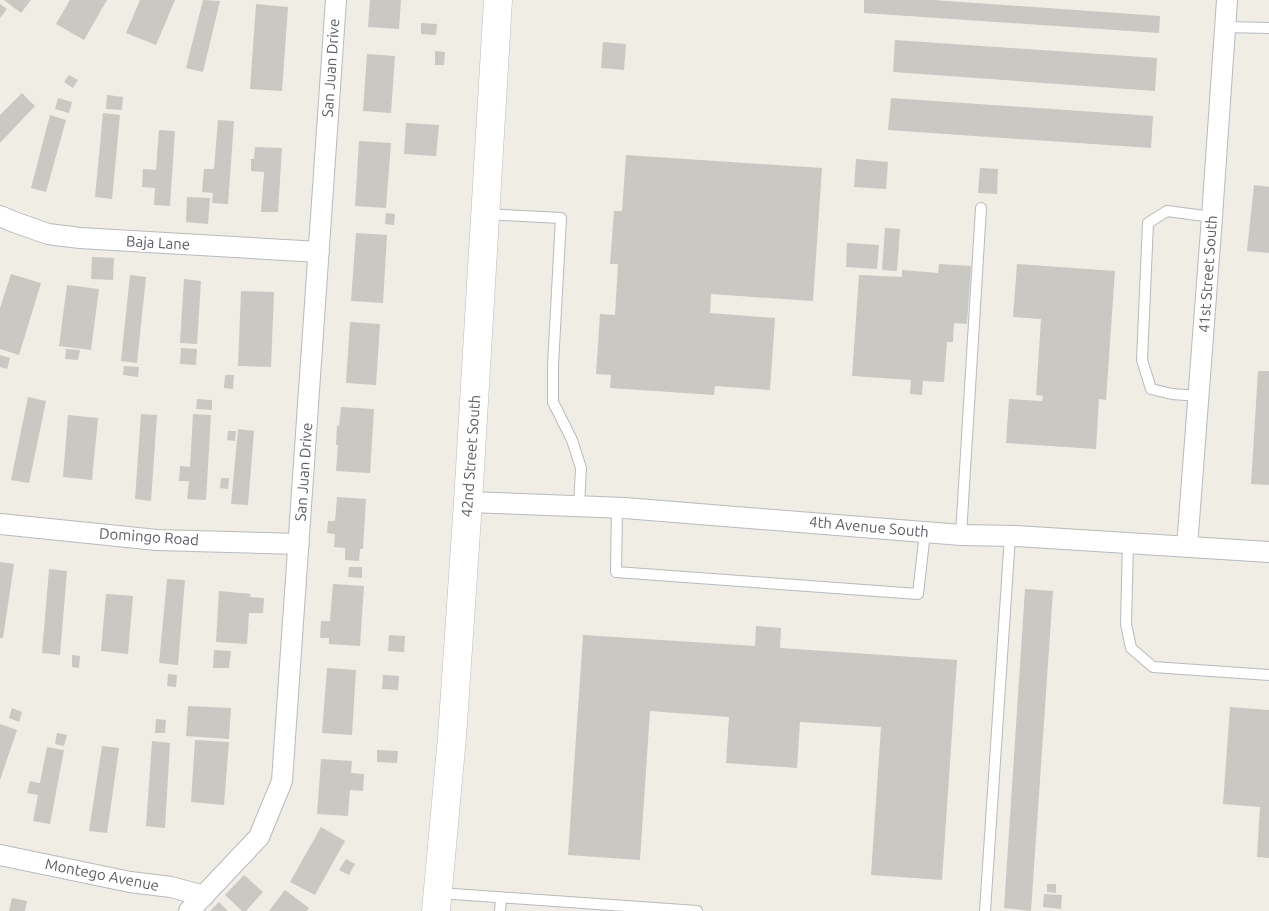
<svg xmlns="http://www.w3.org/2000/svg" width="1269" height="911" font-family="Ubuntu,sans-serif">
<rect width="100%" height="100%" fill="#efede4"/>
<path fill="#cac8c2" d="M4,0H31L21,13Z
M70,0H107L84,40L56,24Z
M140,0H175L156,45L126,33Z
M203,0L220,1L203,72L186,68Z
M370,0H401L399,29L368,27Z
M864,0H933L1160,16L1159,33L864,13Z
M0,4L7,9L0,18Z
M256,4L288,7L282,91L250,89Z
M421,23L437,24L436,35L421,34Z
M895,40L1157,58L1155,91L893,72Z
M603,42L626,44L624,70L601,68Z
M435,51L445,52L444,65H435Z
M367,54L395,56L391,113L363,111Z
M69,75L78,80L73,88L64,82Z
M22,93L35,106L0,143V115Z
M107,95L123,97L122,110L106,109Z
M58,98L72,102L69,113L55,109Z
M891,98L1153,116L1151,148L888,130Z
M103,113L120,115L112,199L95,197Z
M50,115L66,120L46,192L31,188Z
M218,120L234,121L228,204L212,203L213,193L202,192L204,169H214Z
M406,123L439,125L436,156L404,154Z
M159,130L175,131L170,206L154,205L155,188L142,187L143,169L156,170Z
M359,141L391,143L386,208L355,206Z
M255,147L282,148L278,212H261L264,172L251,171V159H254Z
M626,155L822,168L813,301L711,294L710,313L775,318L770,390L715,386L714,395L610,388L611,375L596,374L600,314L615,315L618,264H610L614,211H622Z
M856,159L888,162L886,189L854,187Z
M980,168L998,169L997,194L978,193Z
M1254,185L1269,187V253L1247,251Z
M187,197L210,198L208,224L186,222Z
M386,213L395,214L394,225L385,224Z
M885,228L900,229L897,271L882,270Z
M356,233L387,235L383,303L351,301Z
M847,243L879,245L877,269L846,267Z
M92,257L114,258L113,280L91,279Z
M939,264L971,266L967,324L954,323L953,342H947L944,382L923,381L922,395L910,394L911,380L852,376L859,275L902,277V270L938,273Z
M1017,264L1115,271L1106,400L1099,399L1096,449L1006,443L1009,399L1042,401L1043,396L1036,395L1041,319L1013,317Z
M11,274L41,283L19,355L0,349V308Z
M130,275L146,277L137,363L121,361Z
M184,279L201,281L197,344L180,343Z
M67,285L99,289L91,350L59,346Z
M241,291L274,292L271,367L238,366Z
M350,322L380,324L376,385L346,383Z
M181,348L197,349L196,365L180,364Z
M66,349L80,350L78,360L65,359Z
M0,355L10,358L7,369L0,367Z
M124,366L139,367L138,377L123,375Z
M1258,371H1269V485L1251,484Z
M225,375H234L233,389L224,388Z
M28,397L46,401L29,483L11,480Z
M197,399L212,400V410L196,409Z
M341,407L374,409L370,473L336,471L338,445H336L337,425L339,426Z
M141,414L157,415L151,501L135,499Z
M193,414L211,415L206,500L187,499L189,481H179L180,466L190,467Z
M68,415L98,418L92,480L63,477Z
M238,429L254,431L248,505L231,504Z
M228,431H236L235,441L227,440Z
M221,478H229L228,489L220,488Z
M337,497L366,499L363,549H360L359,561L345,560V548L334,547L335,534L327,533L328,521H335Z
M0,562L14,564L3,638H0Z
M349,567H362V578L348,577Z
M49,569L67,571L60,655L42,653Z
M167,579L185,580L178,665L159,663Z
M333,584L364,586L360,646L329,644V638H320L321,621H330Z
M1025,589L1053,591L1031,911L1004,908Z
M219,591L251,594L250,597L264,598L263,613H249L247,644L216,642Z
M106,594L133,596L128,654L101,651Z
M756,626L781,628L780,648L957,660L942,880L871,875L881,727L800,722L797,768L726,763L729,717L650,711L640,860L568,855L583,635L755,646Z
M389,635L405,636L404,652L388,651Z
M214,650L231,651L229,668H213Z
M72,655L80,656L79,668L72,667Z
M327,668L356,670L352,735L322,733Z
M168,674L177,675L176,687L167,686Z
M383,675L399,676L398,690L382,689Z
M188,706L231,708L229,739L186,736Z
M1230,707L1269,710V858L1257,857L1260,807L1223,804Z
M12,708L22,712L19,722L9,718Z
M156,719L166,720L165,733H155Z
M0,724L17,730L0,780Z
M57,733L67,735L64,746L55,744Z
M195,740L229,742L224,805L191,802Z
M152,741L170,743L165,828L146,826Z
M102,746L119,748L107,833L89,831Z
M47,747L64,750L50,824L33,821L38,795L27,793L30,781L40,783Z
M377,750L398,751L397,763L377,762Z
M321,759L352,761L351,773L364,774L363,791L350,790L348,816L317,814Z
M321,827L345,841L315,895L290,882Z
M346,859L355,864L349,875L339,870Z
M244,875L263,892L246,911H242L225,895Z
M1047,884H1056V893L1047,892Z
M285,890L309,908L307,911H269Z
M1044,894L1062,895L1061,909L1043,907Z
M12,898L27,901L25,911H9Z
M219,902L228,911H210Z"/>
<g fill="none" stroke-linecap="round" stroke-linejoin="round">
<defs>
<path id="lane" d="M1225,27L1269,28
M486,214L561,218L553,365V402L572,440L581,468L579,506
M1199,396L1172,394L1151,389L1142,360L1148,223L1167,211L1212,217
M617,507L616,572L918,594L925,532
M961,535L981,208
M1128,543L1126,624L1131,648L1153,667L1269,675
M439,893L697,911
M500,911L501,897
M985,911L1010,536"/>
<path id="street" d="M0,216L14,222L48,234L80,238L319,252
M468,502L625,508L961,535L1016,536L1269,552
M0,524L157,540L299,544
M1187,547L1212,217L1227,0
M0,855L130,882L171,887L204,896
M189,911L259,837L282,781L336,0"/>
<path id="secondary" d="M436,911L452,737L468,502L498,0"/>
</defs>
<use href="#lane" stroke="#b7babe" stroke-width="12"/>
<use href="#street" stroke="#b7babe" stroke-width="22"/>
<use href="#secondary" stroke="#b8bbc1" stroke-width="29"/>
<use href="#lane" stroke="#fff" stroke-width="10"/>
<use href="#street" stroke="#fff" stroke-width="20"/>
<use href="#secondary" stroke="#fff" stroke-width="28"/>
</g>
<g text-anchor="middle" stroke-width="4" stroke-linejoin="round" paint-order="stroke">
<g font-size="15" fill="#5c6065" stroke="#fff">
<text transform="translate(331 68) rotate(-86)" y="5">San Juan Drive</text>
<text transform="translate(158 243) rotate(3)" y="5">Baja Lane</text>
<text transform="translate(1208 274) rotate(-86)" y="5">41st Street South</text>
<text transform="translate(471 456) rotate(-86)" y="5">42nd Street South</text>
<text transform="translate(304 472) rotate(-86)" y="5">San Juan Drive</text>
<text transform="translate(869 527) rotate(5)" y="5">4th Avenue South</text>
<text transform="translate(149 537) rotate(4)" y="5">Domingo Road</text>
<text transform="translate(102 875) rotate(11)" y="5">Montego Avenue</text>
</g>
</g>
</svg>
